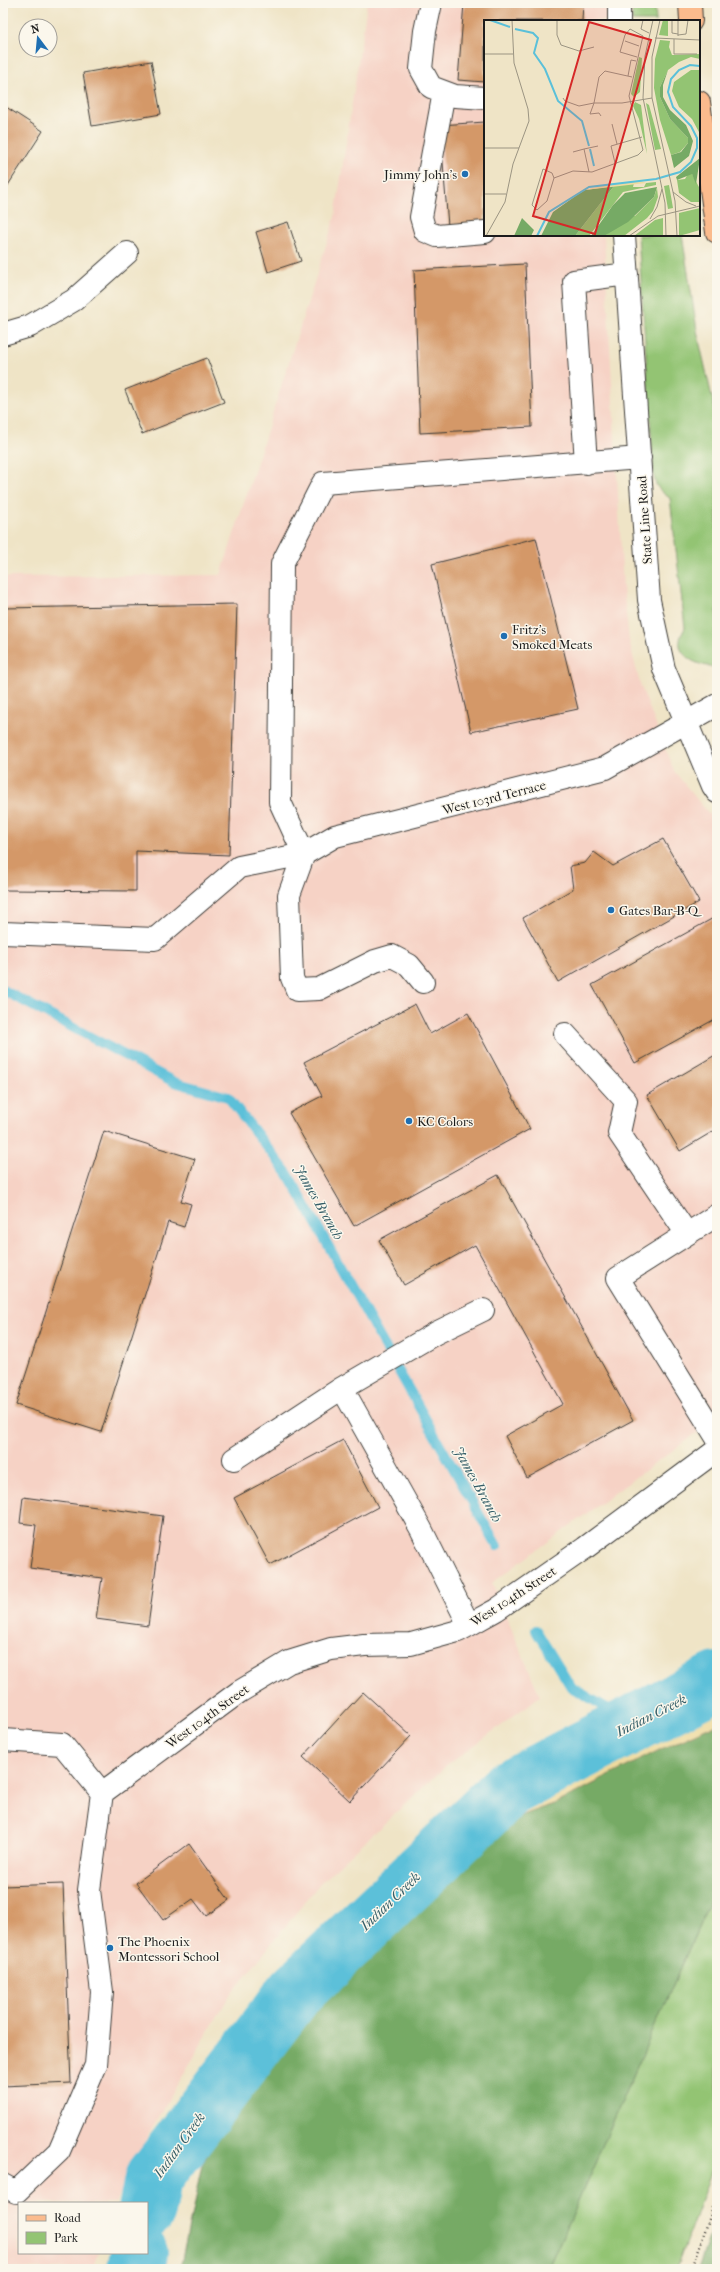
<svg xmlns="http://www.w3.org/2000/svg" width="720" height="2272" font-family="'IM FELL French Canon',serif">
<rect width="100%" height="100%" fill="#fbf7ec"/>
<filter id="ink" filterUnits="userSpaceOnUse"><feTurbulence type="fractalNoise" baseFrequency=".025" numOctaves="2"/><feDisplacementMap in="SourceGraphic" scale="8" xChannelSelector="R" yChannelSelector="G"/><feConvolveMatrix kernelMatrix="1 2 1 2 8 2 1 2 1" color-interpolation-filters="sRGB"/></filter>
<filter id="wash" filterUnits="userSpaceOnUse"><feTurbulence type="fractalNoise" baseFrequency=".012" numOctaves="4" result="noise"/><feDisplacementMap in="SourceGraphic" scale="16" xChannelSelector="R" yChannelSelector="G"/><feGaussianBlur stdDeviation="0.9" result="paint"/><feColorMatrix in="noise" values="0 0 0 0 0 0 0 0 0 0 0 0 0 0 0 0 0 1.4 0 .05"/><feComposite in="paint" operator="in"/></filter>
<g filter="url(#wash)">
<rect width="100%" height="100%" fill="#efe4c6"/>
<path fill="#f6d2c5" d="M367,3H632V21H485V235H604L623,587L629,640L640,684L674,771L717,824V1418L492,1583L540,1696L444,1768L320,1883L228,1998L145,2141L116,2203H19V2253H99L93,2269H3V577L221,575L335,217Z"/>
<path fill="#93c473" stroke="#587048" d="M632,3H655L656,21H632Z
M638,235H682L698,336L717,419V667C703,667 677,659 680,640C680,636 683,632 685,628L670,498C661,492 656,488 654,477Z
M717,1885V2156L676,2269H548Z"/>
<path fill="#76aa65" stroke="#496340" d="M717,1724V1885L548,2269H180L202,2164L231,2114L401,1904L482,1830L556,1803L661,1749Z
M717,2214V2269H698Z"/>
<path fill="#eeda9e" stroke="#857b5d" d="M717,1688V1724L661,1749L556,1803L482,1830L522,1793L559,1770Z"/>
<g fill="none" stroke-linecap="round" stroke-linejoin="round">
<path stroke="#5bc0d9" stroke-width="10" d="M3,990L174,1082L228,1097L288,1174L497,1546
M536,1630L571,1687L634,1724"/>
<path stroke="#5bc0d9" stroke-width="58" d="M147,2210L153,2179L295,1992L509,1788L717,1681
M136,2269L139,2253"/>
</g>
<g id="blocks">
<path fill="#d49867" d="M464,3H583L582,21H485V82L458,80Z
M151,61L161,114L92,126L83,73Z
M3,105L43,131L3,193Z
M485,122V224L448,226L440,125Z
M288,222L301,261L268,272L256,232Z
M525,264L532,427L420,433L414,270Z
M207,358L224,402L142,434L125,390Z
M536,538L578,709L471,732L432,564Z
M237,604L229,855L136,851V891L3,890V608Z
M663,839L699,902L558,982L523,918L573,889L570,866L585,863L594,852L613,866Z
M717,916V1018L635,1063L592,985Z
M415,1004L430,1034L468,1013L530,1129L354,1226L289,1113L322,1096L304,1062Z
M717,1054V1129L680,1151L647,1095Z
M104,1131L195,1159L181,1201L191,1204L184,1227L168,1222L101,1432L16,1405Z
M498,1175L633,1420L527,1478L505,1436L563,1404L475,1245L404,1285L379,1240Z
M343,1440L378,1507L270,1565L234,1498Z
M23,1497L163,1516L148,1626L96,1619L102,1578L30,1568L36,1525L20,1523Z
M363,1692L411,1736L350,1801L303,1757Z
M189,1844L229,1900L206,1916L193,1899L163,1920L136,1883Z
M63,1884L71,2083L3,2086V1886Z"/>
</g>
</g>
<g filter="url(#ink)">
<use href="#blocks" fill-opacity="0" stroke="#3c3a36" stroke-width="1"/>
<g fill="none" stroke-linecap="round" stroke-linejoin="round">
<defs>
<path id="minor" d="M431,3L425,31L421,69L431,87L455,96L485,98
M619,21V3
M444,92L421,217L425,231L437,236L485,232
M624,235L649,600L664,669L713,786L717,792
M3,334L30,326L74,300L127,253
M586,463L574,281L627,274
M3,933L155,939L239,867L304,854L280,802L282,564L323,483L640,458
M423,982L409,965L392,956L375,961L319,989L297,990L292,978L289,895L304,854L335,836L605,768L717,705
M565,1034L626,1101L619,1133L687,1234
M717,1215L618,1278L717,1438
M342,1388L436,1333L483,1310
M234,1459L342,1388L421,1529L469,1625
M3,1740L62,1744L102,1793L89,1890L102,1992L96,2065L59,2151L16,2192L3,2185
M102,1793L239,1692L289,1662L331,1649L364,1645L411,1644L458,1631L469,1625L496,1610L585,1548L717,1450"/>
<path id="major" d="M690,3L691,21
M699,102L717,232"/>
</defs>
<use href="#minor" stroke="#3c3a36" stroke-width="24"/>
<use href="#major" stroke="#3c3a36" stroke-width="24"/>
<path stroke="#3c3a36" stroke-width="2.5" stroke-dasharray="1 3" stroke-linecap="butt" d="M692,2269L717,2196"/>
<use href="#minor" stroke="#fff" stroke-width="22"/>
<use href="#major" stroke="#fbbb8d" stroke-width="22"/>
</g>
</g>
<g fill="#1f6fb2" stroke="#fbf7ec" stroke-width="1.5">
<circle cx="465" cy="174" r="4"/>
<circle cx="504" cy="636" r="4"/>
<circle cx="611" cy="910" r="4"/>
<circle cx="409" cy="1121" r="4"/>
<circle cx="110" cy="1948" r="4"/>
</g>
<g text-anchor="middle" stroke-width="3" stroke-linejoin="round" paint-order="stroke">
<g font-size="13" fill="#1c1c1c" stroke="#fbf7ec" text-anchor="start">
<text x="457" y="179" text-anchor="end">Jimmy John's</text>
<text x="512" y="634">Fritz's<tspan x="512" dy="15">Smoked Meats</tspan></text>
<text x="619" y="915">Gates Bar-B-Q</text>
<text x="417" y="1126">KC Colors</text>
<text x="118" y="1946">The Phoenix<tspan x="118" dy="15">Montessori School</tspan></text>
</g>
<g font-size="13" fill="#1c1c1c" stroke="#fbf7ec">
<text transform="translate(644 520) rotate(-94)" y="5">State Line Road</text>
<text transform="translate(494 797) rotate(-14)" y="5">West 103rd Terrace</text>
<text transform="translate(513 1596) rotate(-33)" y="5">West 104th Street</text>
<text transform="translate(207 1716) rotate(-36)" y="5">West 104th Street</text>
</g>
<g font-size="14" font-style="italic" fill="#355e68" stroke="#fbf7ec">
<text transform="translate(319 1202) rotate(60)" y="5">James Branch</text>
<text transform="translate(478 1484) rotate(61)" y="5">James Branch</text>
<text transform="translate(651 1715) rotate(-27)" y="5">Indian Creek</text>
<text transform="translate(390 1901) rotate(-44)" y="5">Indian Creek</text>
<text transform="translate(179 2145) rotate(-54)" y="5">Indian Creek</text>
</g>
</g>
<g transform="translate(484 20)">
<rect width="216" height="216" fill="#efe4c6"/>
<path d="M179,0H184V16L175,15ZM176,20L186,21L185,27L188,35L216,34V39L207,37L195,42L184,50L176,67V77L186,99L204,118V123L196,132L187,135L176,100L170,68L171,39ZM155,37L158,38L156,72L150,77L147,74ZM207,50H216V114L208,99L195,87L188,71L190,62ZM151,82L157,85L163,134L155,99L149,86ZM162,83L165,85L177,129L171,130ZM204,154H208L216,169V182H207L195,173L193,160L201,159ZM172,162V165L139,172L105,216H91L130,166L150,163L149,167H160L162,163ZM185,165L189,188L184,189L180,166ZM173,168L174,177L169,191L163,198L140,216H120L147,196H151L170,177ZM216,188V210L195,216V193ZM179,198V216H150L171,200Z" fill="#93c473"/>
<path d="M184,50L179,65V77L186,90L202,105L209,121L205,136L190,148L187,135L197,132L204,123V118L186,99L176,77V67ZM216,138L212,164L208,154L193,160L192,157ZM130,166L91,216H57L69,192L93,175L101,170ZM173,167L170,177L144,202L120,216H107L129,185L141,173ZM38,198L50,210L47,216H30Z" fill="#76aa65"/>
<path d="M156,161L162,163L101,170L125,164Z" fill="#eeda9e"/>
<path fill="none" stroke="#5bc0d9" stroke-width="2" d="M6,0L26,7M31,9L49,13L54,18L50,33L61,49L74,81L98,101L105,126M106,129L110,146M53,216L65,192L105,167L172,159L196,152L207,142L213,128V118L207,106L189,87L184,72L187,59L195,50L206,45L216,46"/>
<path fill="none" stroke="#9b9482" stroke-width="1" d="M73,0V15L77,25L95,31L110,27M159,0L157,9L165,13M169,0L161,36L159,78L181,183L182,216M176,0L168,37V78L191,181L193,216M188,0V13L194,14M194,15L202,14L204,0M194,16V0M171,18L216,20M190,19V34H213M141,21L155,26M0,34H29M144,56L147,40L152,41M79,78L81,81L95,86L110,83L115,57L121,51L148,57M117,96L115,93L106,94L110,83H138L168,78M128,104L133,124M0,128H35M100,129L114,126M89,132L100,129L105,152M131,143L127,126L158,117M59,149L68,153L70,158L63,181L53,190L48,185ZM70,158L89,151L108,152L154,135L159,130L145,76L159,16L146,9L141,15L136,32L153,37M189,172L202,182L212,186M0,174H22M166,199L173,187L178,169M2,216L21,182L29,144L45,101L44,89L30,43L28,0M145,216L174,196L216,186"/>
<path fill="#d62828" fill-opacity="0.15" stroke="#d62828" stroke-width="2" d="M105,2L167,20L111,214L49,196Z"/>
<rect width="216" height="216" fill="none" stroke="#1c1c1c" stroke-width="2"/>
</g>
<rect width="720" height="2272" fill="none" stroke="#fbf7ec" stroke-width="16"/>
<rect x="18" y="2202" width="130" height="52" fill="#fbf7ec" stroke="#a29f99"/>
<rect x="26" y="2215" width="20" height="6" fill="#fbbb8d" stroke="#a29f99"/>
<text x="54" y="2222" font-size="12" fill="#1c1c1c">Road</text>
<rect x="26" y="2232" width="20" height="12" fill="#93c473" stroke="#a29f99"/>
<text x="54" y="2242" font-size="12" fill="#1c1c1c">Park</text>
<g transform="translate(38 38) rotate(344)"><circle r="19" fill="#fbf7ec" stroke="#a29f99"/>
<path d="M0-3L7 15L0 10L-7 15Z" fill="#1f6fb2"/>
<text y="-6" font-size="11" font-weight="bold" text-anchor="middle" fill="#1c1c1c">N</text>
</g>
</svg>
